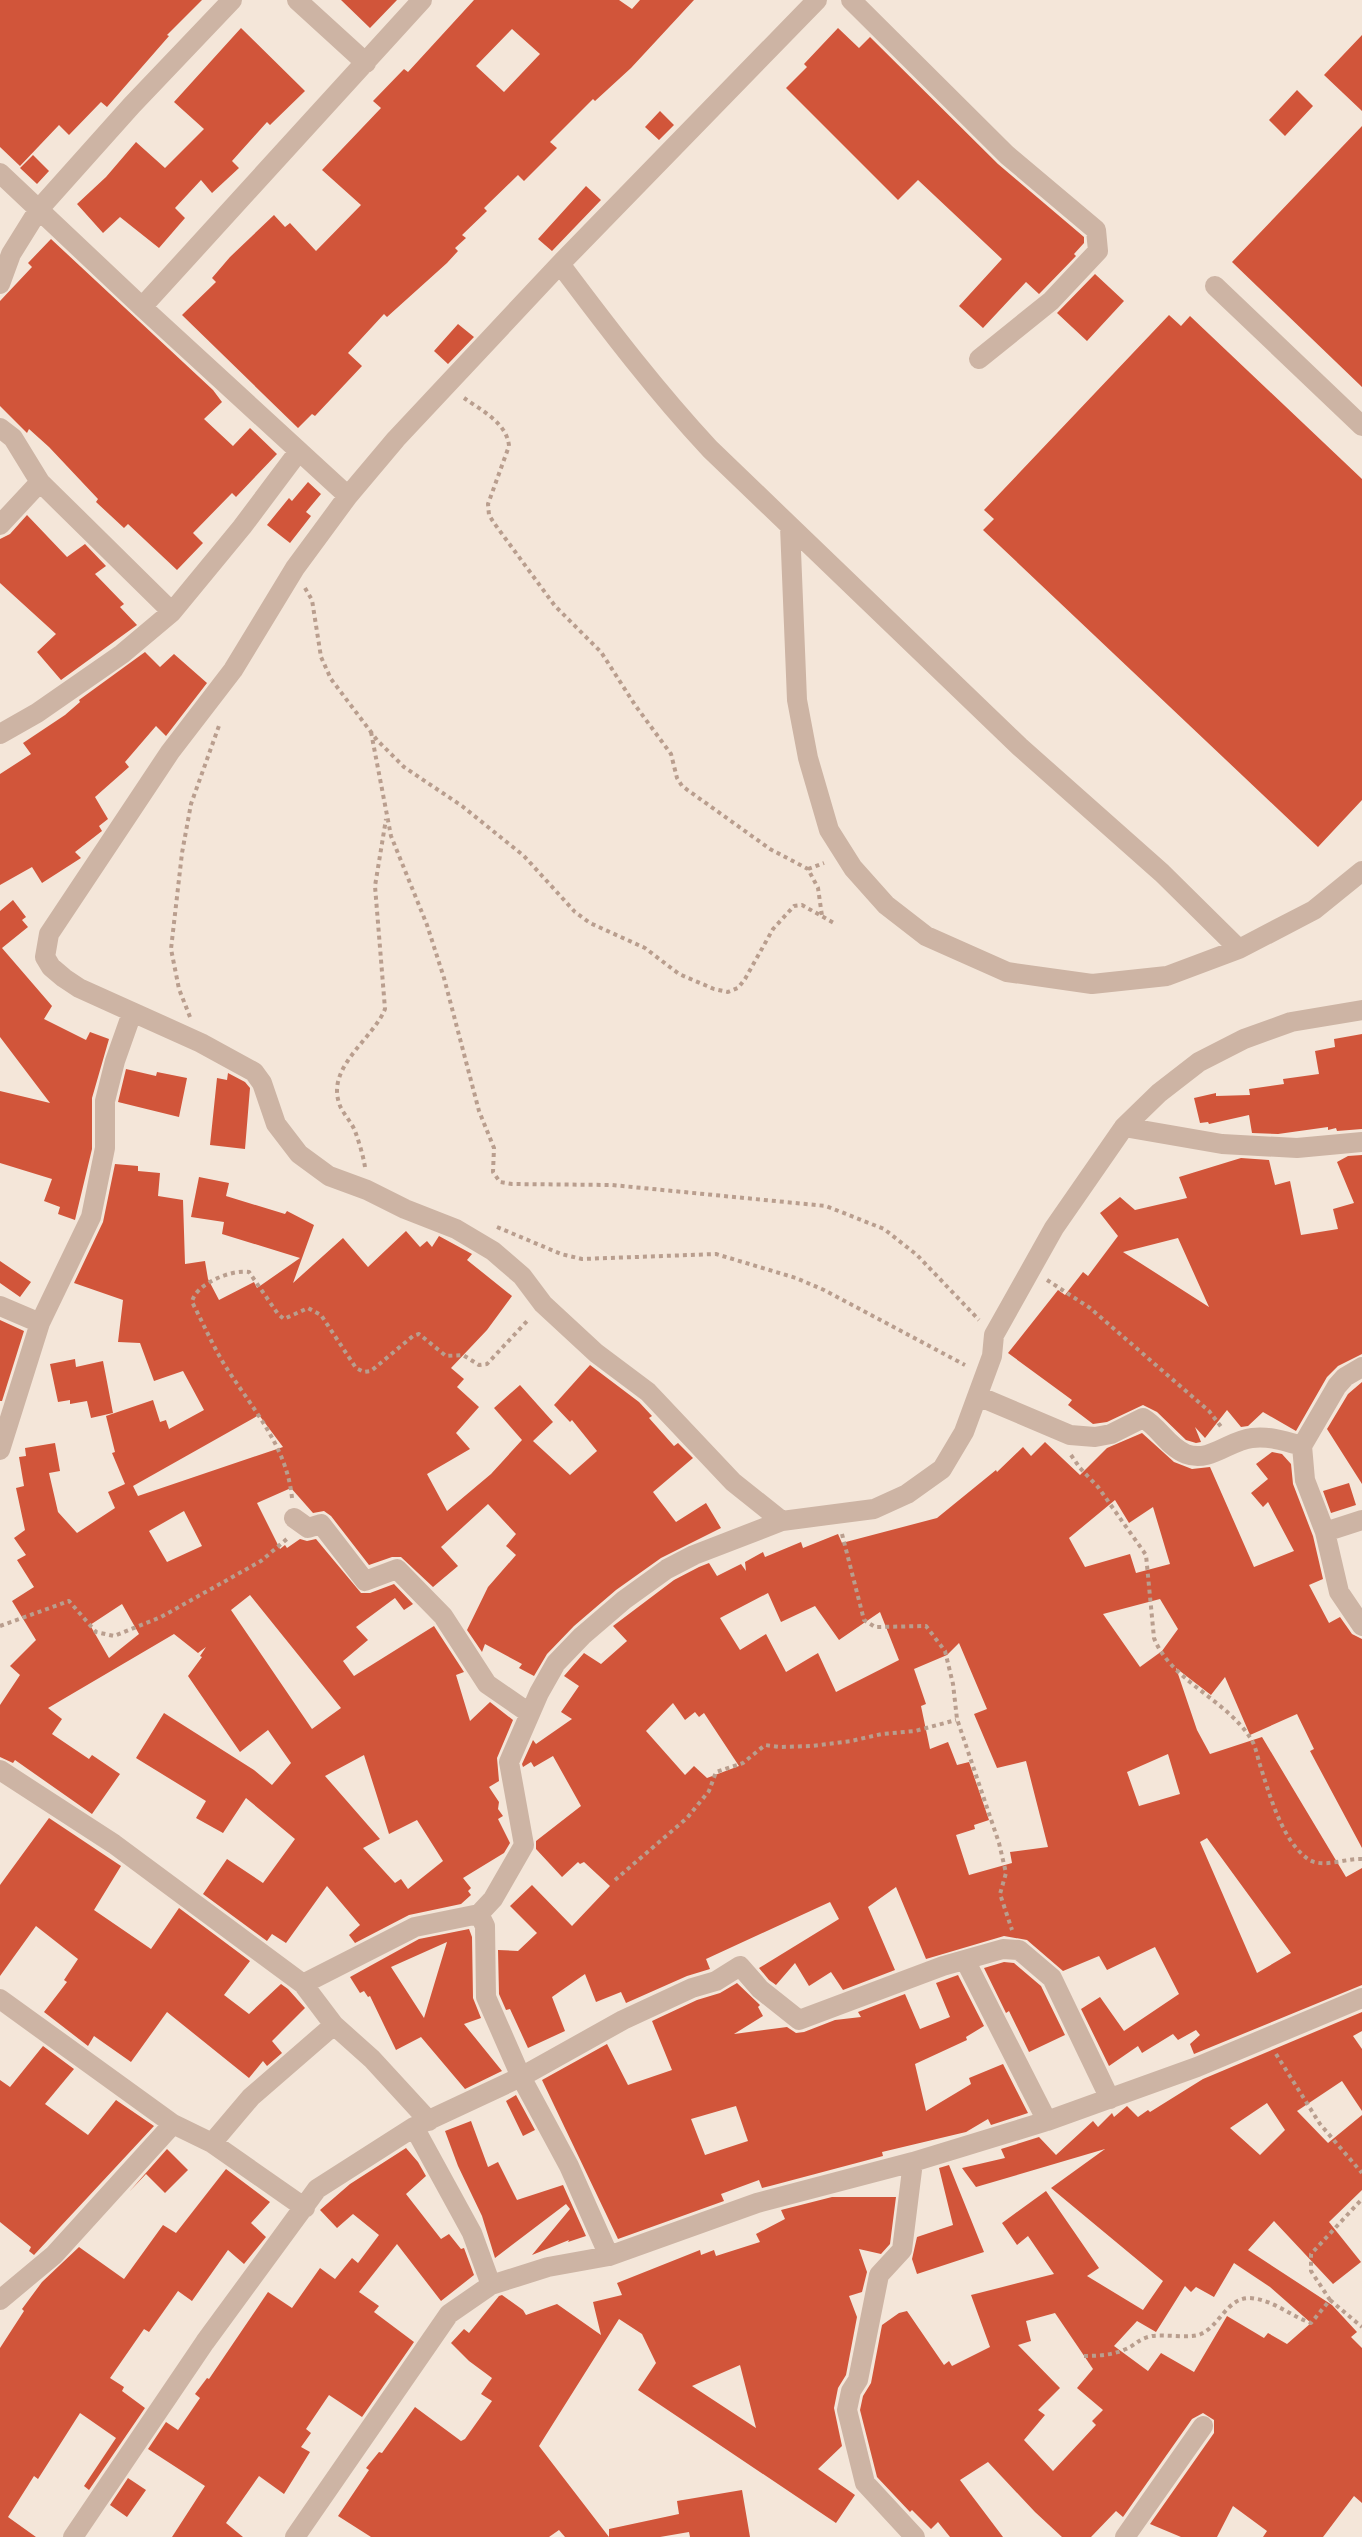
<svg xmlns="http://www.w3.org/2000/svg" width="1362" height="2537" font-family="Jost,sans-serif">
<rect width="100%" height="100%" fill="#f4e6d9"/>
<path fill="#d1553a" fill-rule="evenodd" d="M0,0H202L167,35L169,36L107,107L101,102L69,135L59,125L20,166L0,147Z
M341,0H397L370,28Z
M474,0H619L632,9L640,0H694L631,68L595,101L593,99L550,142L557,148L524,181L518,175L484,208L487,211L462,235L466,238L455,248L458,251L447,263L387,317L384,314L348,353L362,366L315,416L312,414L298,428L182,315L216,282L212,278L230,257L274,215L285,227L290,223L316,251L361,205L322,170L381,108L373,101L404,69L408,72ZM512,29L540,54L504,92L476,66Z
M241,28L305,91L270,125L267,122L232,161L239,168L212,193L201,180L175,208L185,218L159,248L120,217L103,233L77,204L106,177L136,142L165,168L204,129L174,102Z
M838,28L859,48L870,37L998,164L1084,237V243L1074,254L1076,256L1042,291L1039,294L1026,282L983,328L959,306L1002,259L918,180L898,200L786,88L807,67L804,64Z
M1362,35V111L1324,75Z
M1297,90L1313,106L1285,136L1269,120Z
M660,111L674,125L659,140L645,127Z
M1362,126V387L1232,262Z
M33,155L49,171L37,184L20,168Z
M586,186L601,200L552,251L538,239Z
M51,239L213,390L222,402L204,419L233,446L250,428L277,454L236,497L232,493L193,533L203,543L177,570L128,524L124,528L96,502L98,499L49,447L29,429L27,433L0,406V301L32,267L28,263Z
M1095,274L1124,301L1087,341L1057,313Z
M1169,315L1181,326L1190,316L1362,479V800L1318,847L983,530L994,519L984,510Z
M458,324L474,337L448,364L434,351Z
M308,482L321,494L306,512L311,516L290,543L267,525L289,498L292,501Z
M27,515L67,557L85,544L106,566L95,574L124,604L120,607L137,625L61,680L37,652L56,634L0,583V539L10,534Z
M145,652L160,667L174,654L207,683L166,736L156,726L125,762L129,767L95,797L108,819L99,826L102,831L75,852L81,858L42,883L32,867L0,885V774L31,754L23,743L65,715L80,702L79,700Z
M13,900L26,917L22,920L28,927L2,948L52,1006L44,1019L86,1040L90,1032L109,1039L92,1098V1149L75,1220L58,1214L60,1207L44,1201L52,1179L0,1163V1091L50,1103L0,1037V911Z
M1362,1034V1129L1337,1131L1336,1128L1328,1130V1127L1278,1134L1252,1133L1249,1115L1209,1124L1208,1122L1200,1123L1194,1098L1216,1093V1096L1250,1095L1249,1089L1284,1084L1283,1079L1319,1074L1315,1051L1335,1047L1334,1039Z
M126,1069L156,1076L157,1072L187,1078L179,1117L118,1102Z
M228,1073L245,1082L250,1088L245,1149L210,1145L217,1078L227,1080Z
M1362,1155V1354L1338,1366L1327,1377L1296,1431L1263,1412L1248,1426L1241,1427L1227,1410L1205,1438L1195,1427L1201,1442L1196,1443L1186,1440L1157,1412L1143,1405L1107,1422L1093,1424L1068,1405L1072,1400L1008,1353L1058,1290L1065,1295L1083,1272L1088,1276L1118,1236L1100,1213L1120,1197L1135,1210L1187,1198L1179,1177L1241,1158L1269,1160L1275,1185L1290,1181L1301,1235L1338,1229L1333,1209L1354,1203L1337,1162L1348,1156ZM1178,1238L1209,1307L1123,1252Z
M115,1164L138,1166V1171L160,1173L158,1196L183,1200L185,1264L205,1261L208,1279L219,1300L254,1282L257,1288L300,1258L222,1234L224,1222L191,1217L199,1177L229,1183L226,1196L285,1214L287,1211L314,1225L293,1283L343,1238L368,1267L406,1231L420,1247L427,1241L432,1247L439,1236L472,1254L467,1260L512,1296L487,1330L451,1368L464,1379L457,1387L479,1407L456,1433L470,1449L427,1474L447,1511L491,1474L522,1440L494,1408L520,1385L553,1422L533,1441L570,1475L597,1451L572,1420L570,1422L554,1405L590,1365L639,1402L652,1416L649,1418L674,1446L678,1443L693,1458L653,1492L676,1522L706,1503L721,1528L661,1558L616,1590L574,1626L547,1654L534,1676L519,1668L522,1664L485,1644L482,1652L467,1630L488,1587L516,1555L506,1546L516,1534L488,1504L441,1547L458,1566L433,1587L401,1557H392L369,1565L331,1516L324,1511L313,1513L291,1488L257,1503L280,1549L285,1545L287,1548L300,1539L307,1541L316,1539L361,1593H370L394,1584L413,1604L404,1610L395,1598L356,1627L368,1640L343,1661L354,1676L434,1626L464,1672L456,1675L470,1721L490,1702L513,1720L497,1758L499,1781L489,1787L499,1802L498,1809L503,1816L498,1819L510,1843L504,1853L463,1878L471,1888L468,1891L471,1895L461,1904L409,1915L355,1943L349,1935L360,1925L327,1886L286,1943L272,1934L267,1941L203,1894L227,1859L263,1883L295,1839L246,1798L223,1833L196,1818L206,1801L136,1758L164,1713L254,1770L272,1785L291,1763L268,1730L240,1752L188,1676L202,1657L200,1656L206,1647L198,1653L174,1634L48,1708L62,1719L52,1734L89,1759L92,1755L120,1774L92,1814L15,1760L13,1763L0,1757V1705L20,1675L10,1666L36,1640L12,1601L34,1587L17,1560L26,1555L14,1538L25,1530L16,1488L24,1486L19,1457L26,1456L25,1448L55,1443L60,1471L49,1473L58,1512L77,1533L115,1508L108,1492L125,1484L112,1453L115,1452L106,1416L153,1400L160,1422L166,1420L169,1429L204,1410L183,1371L154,1381L140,1343L118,1342L123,1300L74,1283L103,1222ZM259,1415L283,1447L138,1496L133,1486ZM184,1511L202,1546L167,1562L149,1531ZM250,1595L341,1708L312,1729L231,1610ZM122,1604L139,1634L109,1658L90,1625ZM364,1755L389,1834L417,1820L443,1861L408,1889L401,1879L395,1883L363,1848L380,1839L325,1776Z
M0,1261L31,1282L20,1297L0,1283Z
M0,1320L24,1331L2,1401H0Z
M75,1359L76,1367L103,1361L113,1413L91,1418L87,1401L70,1404V1400L58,1402L50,1364Z
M1362,1382V1484L1327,1429L1348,1394Z
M1142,1433L1174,1462L1192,1469L1210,1467L1254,1567L1294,1551L1268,1502L1263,1507L1251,1493L1268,1479L1256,1464L1272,1452L1282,1454L1291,1464L1293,1484L1313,1536L1323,1579L1309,1585L1329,1623L1340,1617L1352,1634L1362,1639V1848L1310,1751L1314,1749L1297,1714L1250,1735L1225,1677L1211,1695L1176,1668L1197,1730L1210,1754L1262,1737L1346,1877L1362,1868V1985L1194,2054L1190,2044L1200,2035L1196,2030L1178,2040L1173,2034L1142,2053L1138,2046L1109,2066L1081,2009L1100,1997L1124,2031L1179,1994L1155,1947L1107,1970L1099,1956L1063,1971L1027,1940L1004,1936L926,1959L896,1887L868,1907L895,1970L843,1990L831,1972L809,1986L795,1963L776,1985L769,1980L759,1968L839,1919L830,1902L706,1959L710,1969L687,1976L626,2003L621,1992L596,2002L585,1974L552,1997L565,2031L528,2048L510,2009L506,2010L499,1994L498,1950L518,1951L537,1933L510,1906L532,1885L572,1926L610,1886L584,1862L580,1864L578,1862L562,1877L536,1849V1841L581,1806L553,1756L534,1767L531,1762L523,1767L522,1764L533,1740L536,1744L572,1719L561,1712L579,1686L564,1676L584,1653L601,1664L627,1641L613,1626L674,1580L699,1567L709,1563L717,1576L741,1564L746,1571L745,1562L763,1552L765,1557L801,1542L803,1548L838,1534L842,1543L937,1518L996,1470L997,1472L1023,1447L1031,1456L1045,1442L1080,1475L1107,1448ZM1115,1500L1129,1523L1153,1507L1170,1564L1136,1573L1130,1554L1085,1567L1069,1538ZM768,1593L781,1622L815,1606L839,1640L880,1612L899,1660L836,1692L818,1653L786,1672L766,1634L740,1650L720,1618ZM1160,1599L1178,1629L1162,1651L1140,1667L1103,1614ZM959,1643L987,1709L974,1714L997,1768L1026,1761L1048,1847L1010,1852L1012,1863L969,1875L956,1835L975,1829L974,1825L989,1820L969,1762L957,1765L948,1742L930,1749L921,1706L926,1704L914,1669L947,1655ZM673,1703L685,1720L695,1712L699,1717L704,1713L739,1766L707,1778L694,1766L685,1775L646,1731ZM1168,1754L1180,1794L1139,1806L1127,1772ZM1207,1838L1291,1953L1257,1973L1200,1842Z
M1349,1483L1356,1505L1331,1513L1323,1491Z
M49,1818L121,1866L94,1910L151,1949L179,1908L250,1961L224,1995L249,2014L281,1984L288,1989L305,2008L272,2041L282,2053L267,2066L263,2061L249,2078L167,2012L131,2062L94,2036L88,2046L44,2012L67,1982L64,1980L78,1959L36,1926L0,1976V1885Z
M469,1929L472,1937L473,1998L481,2018L464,2024L502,2071L465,2089L421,2037L396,2050L370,1996L368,1997L364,1991L360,1993L350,1977L419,1939ZM447,1942L424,2018L391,1967Z
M1004,1962L1014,1963L1041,1986L1065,2035L1029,2052L1009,2011L1006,2013L984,1968Z
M958,1975L984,2026L966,2037L967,2040L915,2064L926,2111L971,2084L969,2078L1003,2064L1028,2113L991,2125L988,2119L966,2132L882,2152L883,2156L770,2186L762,2188L759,2180L721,2194L724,2201L618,2239L542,2080L607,2044L628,2085L672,2070L652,2021L697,2000L720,1993L737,1983L760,2005L758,2007L763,2016L734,2034L787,2027L796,2033L804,2032L835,2020L861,2017L858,2012L905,1994L920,2029L950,2017L936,1983ZM736,2106L748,2141L705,2155L691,2119Z
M1362,2012V2031L1353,2036L1362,2049V2111L1342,2081L1297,2111L1328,2143L1362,2115V2190L1329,2222L1361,2262L1333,2284L1274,2221L1248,2250L1332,2305L1357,2332L1351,2337L1362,2348V2503L1354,2496L1323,2537H1263L1267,2531L1233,2506L1217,2537H1181L1150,2524L1214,2433V2420L1203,2413L1192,2419L1123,2517L1116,2511L1091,2537H1062L1035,2512L988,2462L960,2480L1003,2537H950L938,2522L931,2529L912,2510L910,2512L877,2477L860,2410L863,2396L871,2383L882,2325L899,2313L907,2311L944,2365L949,2361L952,2366L990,2347L971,2295L1054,2274L1028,2236L1017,2245L1002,2223L1046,2191L1099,2268L1087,2276L1143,2310L1163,2281L1051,2188L1105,2149L976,2187L962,2168L1005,2158L1001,2149L1039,2137L1056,2155L1093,2121L1098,2127L1112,2113L1114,2117L1127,2106L1138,2117L1148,2110L1150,2112L1203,2079ZM1267,2103L1285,2130L1260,2155L1230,2128ZM1234,2263L1270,2287L1311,2323L1287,2344L1268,2333L1264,2338L1227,2316L1194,2372L1161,2353L1148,2371L1114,2346L1137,2321L1156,2332L1185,2286L1191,2292L1196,2287L1214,2297ZM1055,2313L1093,2369L1077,2388L1103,2410L1092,2421L1096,2425L1053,2471L1024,2440L1045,2415L1038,2410L1060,2388L1018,2345L1031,2341L1026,2321Z
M43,2046L74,2069L45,2104L88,2135L116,2100L154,2126L34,2255L29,2251L31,2247L0,2222V2080L10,2087Z
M516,2095L535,2130L523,2136L506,2101Z
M471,2121L488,2167L498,2162L517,2200L563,2185L586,2236L568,2242L569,2240L532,2255L570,2209L566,2204L495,2258L482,2216L458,2166L445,2131Z
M406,2148L418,2162L426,2176L406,2194L441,2239L449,2234L461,2249L464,2248L474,2275L441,2301L397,2244L359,2292L379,2306L374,2312L414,2342L362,2417L329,2395L306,2429L311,2433L301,2447L310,2452L284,2494L259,2476L226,2523L243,2537H172L205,2486L148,2449L166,2422L178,2430L200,2398L195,2394L207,2378L209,2379L268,2292L292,2308L320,2268L335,2279L352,2258L358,2263L379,2235L353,2214L337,2228L320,2210L350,2184Z
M167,2149L188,2170L165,2193L146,2174L129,2192Z
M949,2165L984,2252L917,2274L912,2259L917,2237L953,2225L939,2168Z
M226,2169L270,2202L251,2223L266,2237L244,2264L228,2250L192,2301L178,2291L149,2332L144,2329L110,2378L124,2387L122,2391L145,2408L89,2490L84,2486L116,2438L80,2413L38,2479L34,2476L8,2517L36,2537H0V2348L24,2311L22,2309L42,2282L79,2247L124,2279L163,2225L176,2233Z
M832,2197H896L890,2244L881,2254L859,2249L867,2272L862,2292L849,2296L857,2317L846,2375L838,2388L834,2408L842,2446L818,2469L855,2495L836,2523L638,2390L656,2363L642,2334L619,2319L539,2446L609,2537H565L559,2530L549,2537H371L338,2516L369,2470L366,2468L379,2452L382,2453L415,2407L461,2441L465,2439L492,2401L481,2394L492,2378L469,2361L451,2343L464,2329L469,2333L499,2296L502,2295L523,2310L526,2315L557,2304L601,2335L593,2302L622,2295L617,2283L700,2250L701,2255L714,2250L716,2256L760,2242L756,2234L785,2219L781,2210ZM740,2365L756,2428L692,2386Z
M128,2478L146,2490L127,2517L110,2505Z
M742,2490L750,2537H690L689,2532L660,2537H609V2529L679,2514L677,2501Z"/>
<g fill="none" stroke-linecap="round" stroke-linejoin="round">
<path stroke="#b99e8e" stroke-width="4" stroke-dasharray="4 4" stroke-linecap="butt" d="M464,398C481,410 507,423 509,446L488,504L489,515L494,523L555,606L601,652L635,705L671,754L677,778L682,786L770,849L808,869L818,888L822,916
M305,588L312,600L321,657L331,679L377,740L404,767L462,806L524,856L575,912L590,923L645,948L679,974L714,989L728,992L738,988L745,979L773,929L794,906L802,905L834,923
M371,732L391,836L427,925L444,978L479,1111L494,1148L493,1172L500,1182L512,1184L612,1185L826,1206L884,1229L917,1255L979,1320
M808,869L824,863
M190,1017L179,989L171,949L182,853L191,804L220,723
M365,1167C363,1155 359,1142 355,1131C351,1121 342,1113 339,1103C327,1066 373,1039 385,1009L375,886L386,819
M497,1227L561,1254L582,1259L716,1254L796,1278L824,1290L965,1365
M1047,1280L1090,1308L1209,1411L1222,1428
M1071,1455L1080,1468L1098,1487L1146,1555L1154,1638C1170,1680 1227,1700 1251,1739C1255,1745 1257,1754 1259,1762C1269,1792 1281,1840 1308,1859C1322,1869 1346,1858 1362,1859
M292,1498C287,1446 251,1407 224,1364C212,1344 203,1323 192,1302C195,1284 232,1269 249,1272L278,1314L284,1319L308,1308L321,1315L356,1368L364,1372L371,1371L413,1336L419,1334L446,1356L463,1355L479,1365L487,1364L529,1319
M842,1534L864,1620L875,1627L926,1626L945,1651L953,1684L957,1719L999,1843L1006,1873L1000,1894L1012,1930
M0,1626L69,1601L96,1632L114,1636L161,1617L261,1561L288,1538
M615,1880L687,1818L709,1791L716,1772L743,1763L765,1745L780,1747L811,1746L851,1741L882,1734L915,1731L956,1720
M1276,2054L1320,2124L1362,2173
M1330,2300L1362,2327
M1084,2356C1098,2356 1113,2355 1126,2349C1137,2344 1138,2339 1152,2336C1166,2334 1190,2339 1201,2334C1219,2326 1227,2299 1248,2298C1271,2298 1290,2316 1311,2323L1330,2300L1311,2271V2254L1362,2199"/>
<path stroke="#cdb4a4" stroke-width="20" d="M297,0L366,63
M851,0L1007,155L1096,230L1098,251L1051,301L979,359
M0,173L142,307L348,496
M560,264C608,328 656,391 710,449L1020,747L1162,873L1239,949
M0,284L11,254L39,209L132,105L232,0
M1215,286L1362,426
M142,307L422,0
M0,428L13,438L40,482L172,612
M0,525L40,482
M790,526L797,700L808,758L829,830L853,868L886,905L926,936L1007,972L1092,984L1167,976L1239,949L1314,910L1362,871
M0,734L37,713L122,654L172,612L242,527L299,451
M1124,1127L1222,1144L1297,1148L1362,1142
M0,1306L40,1323
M1362,1367L1345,1377L1337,1386L1302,1446L1305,1480L1325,1532L1339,1592L1362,1626
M978,1396L1070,1435L1095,1437L1111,1434L1143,1418C1159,1427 1168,1447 1186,1454C1210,1463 1230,1440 1252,1438C1270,1436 1285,1441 1302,1446
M0,1450L40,1323L91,1217L105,1148V1101L115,1061L132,1013
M294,1518L308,1528L321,1524L365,1581L397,1569L443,1616L487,1684L529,1713
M782,1521L733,1482L648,1392L596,1353L543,1304L522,1276L493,1251L456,1229L405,1209L367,1190L329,1176L299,1154L276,1124L262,1083L254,1072L201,1043L79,988L64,978L51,967L45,957L49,934L170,752L233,670L295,568L348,496L396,439L560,264L817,0
M1325,1532L1362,1520
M0,1770L114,1844L303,1984L334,2025L372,2059L429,2121
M965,1960L1047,2121
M303,1984L415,1927L479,1914
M0,1999L173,2124L212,2143L305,2208
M414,2127L472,2233L491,2285
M212,2143L251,2097L334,2025
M913,2162L902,2250L879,2275L858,2380L851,2391L847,2410L865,2483L915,2537
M609,2256L569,2166L521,2077L486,1997L485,1926L479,1914L493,1899L524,1845L509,1762L539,1693L556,1663L582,1636L624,1600L667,1569L694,1555L782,1521L874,1509L907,1494L942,1469L964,1432L992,1356L994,1335L1054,1228L1124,1127L1159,1093L1199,1062L1244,1039L1291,1022L1362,1010
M0,2300L54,2255L173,2124
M73,2537L205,2342L317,2189L414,2127L521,2077L623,2020L692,1988L716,1981L740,1966L760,1989L799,2020L943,1966L1003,1949L1019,1950L1052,1978L1110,2099
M295,2537L449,2314L491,2285L548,2267L609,2256L757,2203L913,2162L1047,2121L1197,2067L1362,1998
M1125,2537L1203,2426"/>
</g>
</svg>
